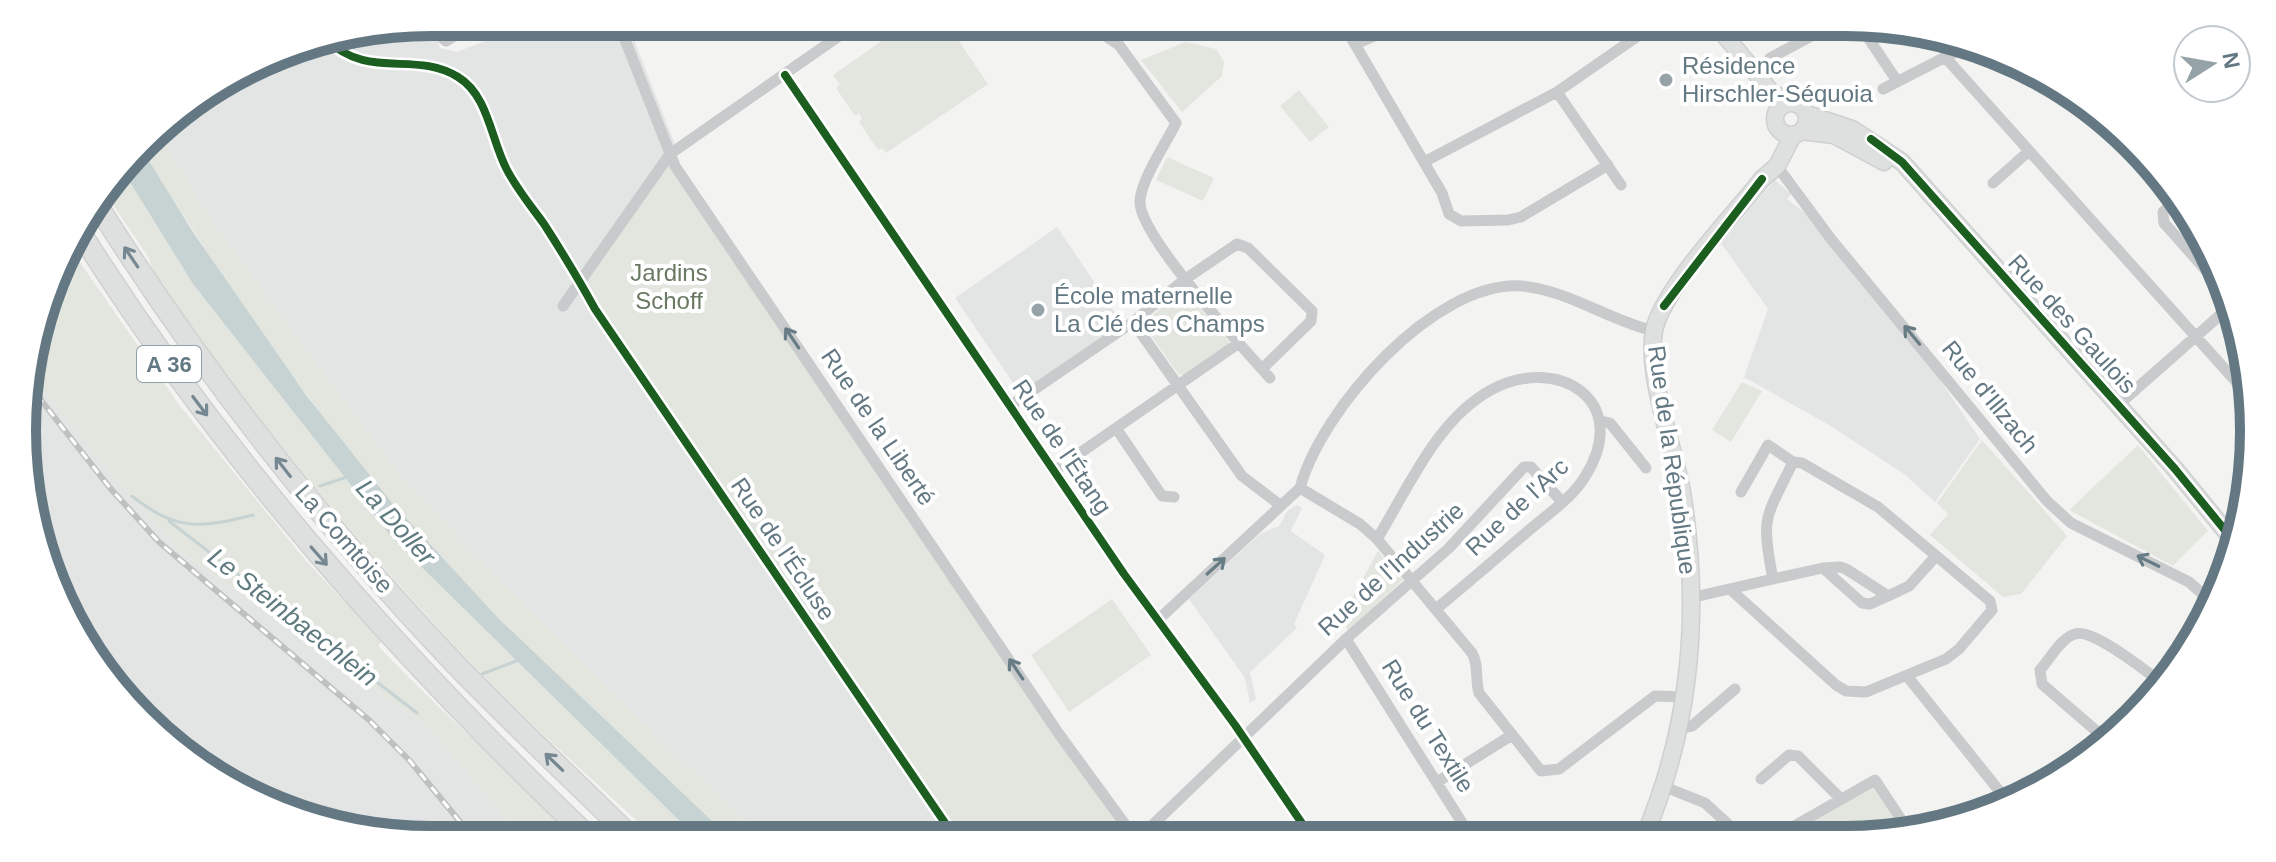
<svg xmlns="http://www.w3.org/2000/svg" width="2276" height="862" font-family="Helvetica,sans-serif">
<rect width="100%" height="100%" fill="#f3f3f1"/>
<path fill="#e3e4e4" d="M430,22L440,48L457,52L516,29L514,22H627L678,152L600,307L964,839H763L549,630L403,479L212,222L157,129L299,44Z
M1775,180L1791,194L1787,199L1805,213L1933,370L1980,439L1935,502L1904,474L1829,425L1744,377L1768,309L1721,243Z
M1057,227L1122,323L1020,393L955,298Z
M28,370L97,457L182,553L429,728L525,840H431L325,826L182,756L91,658L30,511Z
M1297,505L1302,508L1291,531L1325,555L1294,624L1297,628L1250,672L1256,699L1250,703L1245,678L1189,599L1260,534L1279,526L1288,510Z"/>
<path fill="#e3e6df" d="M909,22H946L988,84L886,153L882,148L878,150L859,122L862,119L859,113L855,116L836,88L840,85L833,75Z
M1186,42L1216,49L1224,62L1222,76L1182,112L1141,60Z
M1299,90L1329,127L1310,142L1280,106Z
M157,129L212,222L403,479L549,630L763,839H731C616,730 494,624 391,502C300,394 221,275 145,156L141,148Z
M1167,157L1214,178L1203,201L1156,180Z
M670,164L1128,838L964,839L600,307L588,279Z
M123,171L193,284L394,540L698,839H656C599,785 539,733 485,677C363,552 254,417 154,276L149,258L105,193Z
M70,248L180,406L306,561L382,641L378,646C442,713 512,774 578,840H525L429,728L182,553L97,457L28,370Z
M1183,288L1230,343L1185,376L1178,374L1143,324Z
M1742,382L1762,391L1731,442L1712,430Z
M1982,440L2067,536L2021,594L2003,597L1930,535L1948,514L1937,503Z
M2138,445L2208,531L2173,566L2069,510Z
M1378,551L1403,580L1348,631L1341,618Z
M1112,599L1151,655L1069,712L1031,655Z
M1872,786L1904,835L1809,837L1803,826Z"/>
<path fill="#c7d2d3" d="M141,148L193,232L306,395L392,503L499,619L731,839H698L394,540L193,284L123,171Z"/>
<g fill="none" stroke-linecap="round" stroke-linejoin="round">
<path stroke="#c7d2d3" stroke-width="3" d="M320,486L347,477
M132,496C176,532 201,528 253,515
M169,521L417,713
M482,674L516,661"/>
<defs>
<path id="secondary" d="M1714,22L1771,92L1789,102
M1775 119a16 16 0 1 1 32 0a16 16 0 1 1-32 0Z
M1807,114L1852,129L1902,162L2175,469L2237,545
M1801,131L1834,135L1884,162
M1644,837C1691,727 1701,610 1682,492C1674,448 1646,374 1654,331C1662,289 1734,215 1762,179L1777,166L1793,135"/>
<path id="motorway" d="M96,203C197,364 314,514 444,652C505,717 571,777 634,840
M77,227C219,454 397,655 592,840"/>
</defs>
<use href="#secondary" stroke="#ced0d0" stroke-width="19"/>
<use href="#motorway" stroke="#d0d1d1" stroke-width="23"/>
<path stroke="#c8cacb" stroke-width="11" d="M442,22L436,33L446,41L454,36V22
M618,22L675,166L1059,734L1135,838
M1084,22L1119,45L1176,123C1166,143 1141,180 1140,201C1138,235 1244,349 1270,378
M1342,22L1442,193L1449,214L1461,221L1508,220L1521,217L1608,165
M1859,24L1897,81
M326,39C369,81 414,50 458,77C488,95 491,139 506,168C516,188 531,206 544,224C562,252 579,280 595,309L956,839
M1356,44L1406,22
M1945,57L2249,396
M1770,58L1838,22
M785,75L1124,574L1235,725L1312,838
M1883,89L1969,45
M1557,92L1621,185
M1424,162L1557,92L1658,22
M1777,166L1831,239L2047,501L2071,523L2189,582L2213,603
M1993,183L2028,152
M2176,200L2163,212L2164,223L2219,285
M563,306L670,154L859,22
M1133,322L1242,476L1280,505
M2118,405L2227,309
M1010,406L1133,322L1184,280L1237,244L1248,248L1312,311L1311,321L1262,369
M1601,421L1610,423L1646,468
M1116,428L1162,496L1174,497
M1054,471L1239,343
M1300,488L1360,524L1377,539L1472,653C1479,665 1475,679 1479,693L1541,771L1559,769L1655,696L1686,697
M1741,492L1768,445L1793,462
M1377,539C1408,489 1437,419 1491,390C1557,354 1632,400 1586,475C1574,496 1552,511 1534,526C1501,554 1469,582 1436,609
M1840,567L1846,569L1888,596L1870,604L1862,603L1823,568Z
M1773,579L1823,568
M1888,596L1909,586L1936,556
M1690,598L1773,579C1760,514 1766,519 1793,462L1802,463L1878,507L1990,601L1992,610L1959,649L1946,659L1866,692L1846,691L1836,685L1730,589
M1159,619L1300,488C1321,410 1434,280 1522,286C1568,290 1610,321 1654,331
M1346,639L1471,837
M1907,676L2009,803
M1681,728L1692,726L1735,689
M2109,742L2042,684L2040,670C2049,660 2062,637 2075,634C2093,628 2145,671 2161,682
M1761,779L1789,755L1798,756L1840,798
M1437,782L1512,735
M1665,787L1705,803L1742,837
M1473,837L1490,827L1498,837
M1775,837L1875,780L1910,833
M1139,838L1346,639L1449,548L1524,467H1531L1562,502"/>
<use href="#secondary" stroke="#dedfdf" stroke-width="16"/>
<use href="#motorway" stroke="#dedfdf" stroke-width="20"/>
<defs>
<path id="rail" d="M26,381L110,488L159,542L369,720L410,761L475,840"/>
</defs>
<use href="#rail" stroke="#bec0c1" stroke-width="6"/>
<use href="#rail" stroke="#fff" stroke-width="3" stroke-dasharray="9" stroke-linecap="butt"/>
<defs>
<path id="cycleway" d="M326,39C369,81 414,50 458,77C488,95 491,139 506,168C516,188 531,206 544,224C562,252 579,280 595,309L956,839
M785,75L1124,574L1235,725L1312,838
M1871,139L1902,162L2175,469L2237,545
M1664,306L1762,179"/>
</defs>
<use href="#cycleway" stroke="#fff" stroke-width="13"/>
<use href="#cycleway" stroke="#1b5e20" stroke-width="8"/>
</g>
<defs><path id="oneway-shaft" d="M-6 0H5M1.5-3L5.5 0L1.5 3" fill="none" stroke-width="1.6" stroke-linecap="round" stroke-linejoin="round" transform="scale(2)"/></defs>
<g stroke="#758790">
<use href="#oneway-shaft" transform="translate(131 257) rotate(-124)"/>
<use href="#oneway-shaft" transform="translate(200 406) rotate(53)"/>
<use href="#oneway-shaft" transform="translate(283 467) rotate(-128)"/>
<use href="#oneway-shaft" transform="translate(319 556) rotate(49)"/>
<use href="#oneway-shaft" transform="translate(554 762) rotate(-136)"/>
</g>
<g stroke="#687c86">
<use href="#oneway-shaft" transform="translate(1912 335) rotate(-130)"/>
<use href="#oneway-shaft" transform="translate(792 338) rotate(-124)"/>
<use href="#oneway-shaft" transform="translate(2148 561) rotate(-154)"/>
<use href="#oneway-shaft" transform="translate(1216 566) rotate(-42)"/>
<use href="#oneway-shaft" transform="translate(1016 669) rotate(-124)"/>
</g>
<g fill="#95a3a9" stroke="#fff" stroke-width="3">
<circle cx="1666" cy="80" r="8"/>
<circle cx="1038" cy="310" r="8"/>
</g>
<g text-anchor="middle" stroke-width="8" stroke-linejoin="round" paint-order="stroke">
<rect fill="#fff" stroke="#92a0a8" stroke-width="2" x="137" y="346" width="64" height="36" rx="6"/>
<g font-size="22" font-weight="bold" fill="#637882">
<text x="169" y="372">A 36</text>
</g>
<g font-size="24" fill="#637882" stroke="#fff" text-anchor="start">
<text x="1682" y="74">Résidence<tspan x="1682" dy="28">Hirschler-Séquoia</tspan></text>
<text x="1054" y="304">École maternelle<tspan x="1054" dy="28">La Clé des Champs</tspan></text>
</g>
<g font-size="24" fill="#697962" stroke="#fff">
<text x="669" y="281">Jardins<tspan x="669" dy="28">Schoff</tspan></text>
</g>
<g font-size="24" fill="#637882" stroke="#fff">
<text transform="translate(2072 324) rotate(48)" y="8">Rue des Gaulois</text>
<text transform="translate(1990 397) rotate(51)" y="8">Rue d'Illzach</text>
<text transform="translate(878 427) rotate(56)" y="8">Rue de la Liberté</text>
<text transform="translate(1062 447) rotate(56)" y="8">Rue de l'Étang</text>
<text transform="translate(1672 460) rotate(82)" y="8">Rue de la République</text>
<text transform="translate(1517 507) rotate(-43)" y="8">Rue de l'Arc</text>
<text transform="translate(344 539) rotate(49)" y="8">La Comtoise</text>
<text transform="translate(783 549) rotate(56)" y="8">Rue de l'Écluse</text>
<text transform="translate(1391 569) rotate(-42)" y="8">Rue de l'Industrie</text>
<text transform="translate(1428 726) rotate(58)" y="8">Rue du Textile</text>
</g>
<g font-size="26" font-style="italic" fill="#5f7b7f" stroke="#fff">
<text transform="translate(396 522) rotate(48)" y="9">La Doller</text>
<text transform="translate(293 617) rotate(38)" y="9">Le Steinbaechlein</text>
</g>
</g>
<path d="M0 0H2276V862H0ZM431 36H1845A395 395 0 0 1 2240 431V431A395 395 0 0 1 1845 826H431A395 395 0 0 1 36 431V431A395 395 0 0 1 431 36Z" fill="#fff" fill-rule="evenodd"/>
<path fill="none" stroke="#637882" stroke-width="10" d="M431 36H1845A395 395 0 0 1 2240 431V431A395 395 0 0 1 1845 826H431A395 395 0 0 1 36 431V431A395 395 0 0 1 431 36Z"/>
<g transform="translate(2212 64) rotate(79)"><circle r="38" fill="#ffffff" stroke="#c1c9cd" stroke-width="2"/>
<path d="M0-6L14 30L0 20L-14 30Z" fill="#95a3a9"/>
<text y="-12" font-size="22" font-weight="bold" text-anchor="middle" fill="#637882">N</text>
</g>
</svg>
